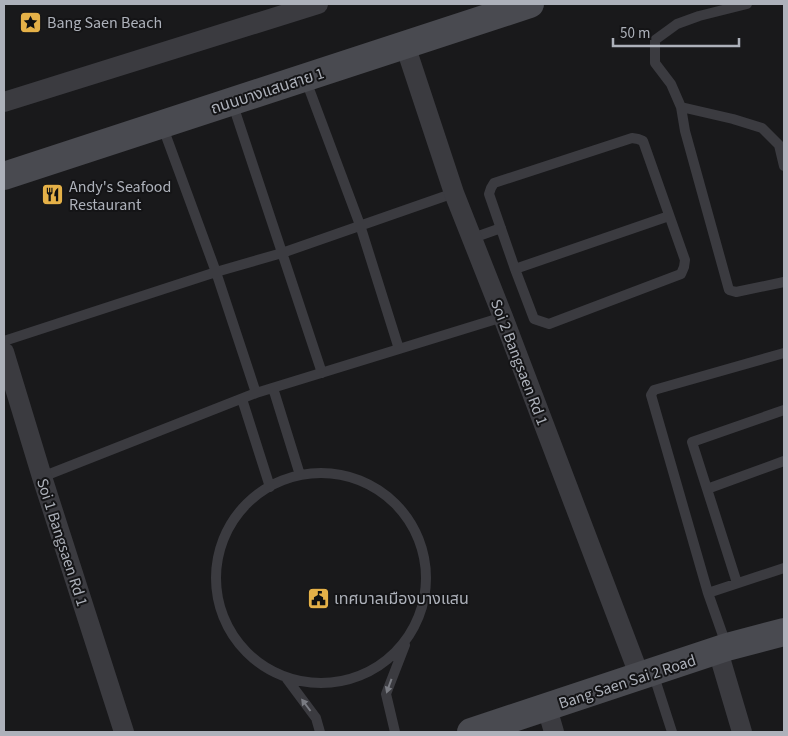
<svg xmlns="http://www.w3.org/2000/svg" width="788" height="736" font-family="'Source Sans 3','Noto Sans Thai',sans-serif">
<rect width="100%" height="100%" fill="#19191b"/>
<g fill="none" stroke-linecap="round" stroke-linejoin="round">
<path stroke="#3b3b40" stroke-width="10" d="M747,4L699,16L677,24L655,40V63L671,84L681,107L685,131L729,290L736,292L784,282
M305,78L360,225L399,349
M232,102L322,373
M681,107L733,119L762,128L779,145L784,166
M162,125L216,272L256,393
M632,138L638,139L643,141L685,260L684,267L681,274L549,324L534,319L515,269L489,194L491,188L494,183Z
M473,238L501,228
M515,269L669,216
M4,341L216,272L282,253L454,193
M273,388L300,475
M242,399L270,487
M216 578a105 105 0 1 1 210 0a105 105 0 1 1-210 0Z
M42,477L256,393L503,317
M707,489L784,461
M737,583L692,442L784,410
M708,593L784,568
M727,647L708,593L651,395L654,390L784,353
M653,673L672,732
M287,679L316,718L320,732
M395,732L386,694L405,645"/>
<path stroke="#3b3b40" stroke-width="20" d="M405,45L454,193L503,317L640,677
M4,102L318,4
M4,352L42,477L124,732
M718,651L742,732
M547,708L554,732"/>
<path stroke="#494a50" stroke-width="28" d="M4,176L530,4
M471,732L727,647L784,632"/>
</g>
<defs><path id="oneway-solid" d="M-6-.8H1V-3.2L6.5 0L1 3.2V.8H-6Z" transform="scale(1.25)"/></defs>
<g fill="#7a7c83">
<use href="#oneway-solid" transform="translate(389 686) rotate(110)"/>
<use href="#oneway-solid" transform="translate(306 705) rotate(-127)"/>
</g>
<defs>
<symbol id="sight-square" viewBox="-11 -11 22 22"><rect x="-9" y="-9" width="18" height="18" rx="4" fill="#e5b148" stroke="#141416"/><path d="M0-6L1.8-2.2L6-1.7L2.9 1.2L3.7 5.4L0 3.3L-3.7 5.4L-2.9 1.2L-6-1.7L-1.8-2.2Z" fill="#111"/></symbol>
<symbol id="restaurant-square" viewBox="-11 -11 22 22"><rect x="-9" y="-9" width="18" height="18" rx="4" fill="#e5b148" stroke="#141416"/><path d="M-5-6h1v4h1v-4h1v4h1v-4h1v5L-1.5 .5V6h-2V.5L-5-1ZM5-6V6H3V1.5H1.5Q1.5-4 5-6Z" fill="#111"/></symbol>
<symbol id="civic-square" viewBox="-11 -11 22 22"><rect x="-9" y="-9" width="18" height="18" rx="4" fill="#e5b148" stroke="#141416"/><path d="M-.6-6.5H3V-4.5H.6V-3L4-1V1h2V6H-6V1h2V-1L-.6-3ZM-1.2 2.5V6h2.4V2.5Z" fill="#111"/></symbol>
</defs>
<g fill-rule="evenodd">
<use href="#sight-square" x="18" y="10" width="25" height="25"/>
<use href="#restaurant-square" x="40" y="182" width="25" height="25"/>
<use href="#civic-square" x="306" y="586" width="25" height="25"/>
</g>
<g text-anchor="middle" stroke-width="4" stroke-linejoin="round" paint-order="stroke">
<g font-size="16" fill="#adb1ba" stroke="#141416" text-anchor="start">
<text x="47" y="28">Bang Saen Beach</text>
<text x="69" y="192">Andy's Seafood<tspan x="69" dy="18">Restaurant</tspan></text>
<text x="334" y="604">เทศบาลเมืองบางแสน</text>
</g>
<g font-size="16" fill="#adb1ba" stroke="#141416">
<text transform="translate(267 90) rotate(-18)" y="6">ถนนบางแสนสาย 1</text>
<text transform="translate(520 362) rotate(69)" y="6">Soi 2 Bangsaen Rd 1</text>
<text transform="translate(63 542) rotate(72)" y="6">Soi 1 Bangsaen Rd 1</text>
<text transform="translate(627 681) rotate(-18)" y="6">Bang Saen Sai 2 Road</text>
</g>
</g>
<rect width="788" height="736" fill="none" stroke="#adb1ba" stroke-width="10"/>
<path d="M613 38v8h126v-8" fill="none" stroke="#adb1ba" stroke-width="2.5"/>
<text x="620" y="38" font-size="15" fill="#adb1ba" stroke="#141416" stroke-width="4" paint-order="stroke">50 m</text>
</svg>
